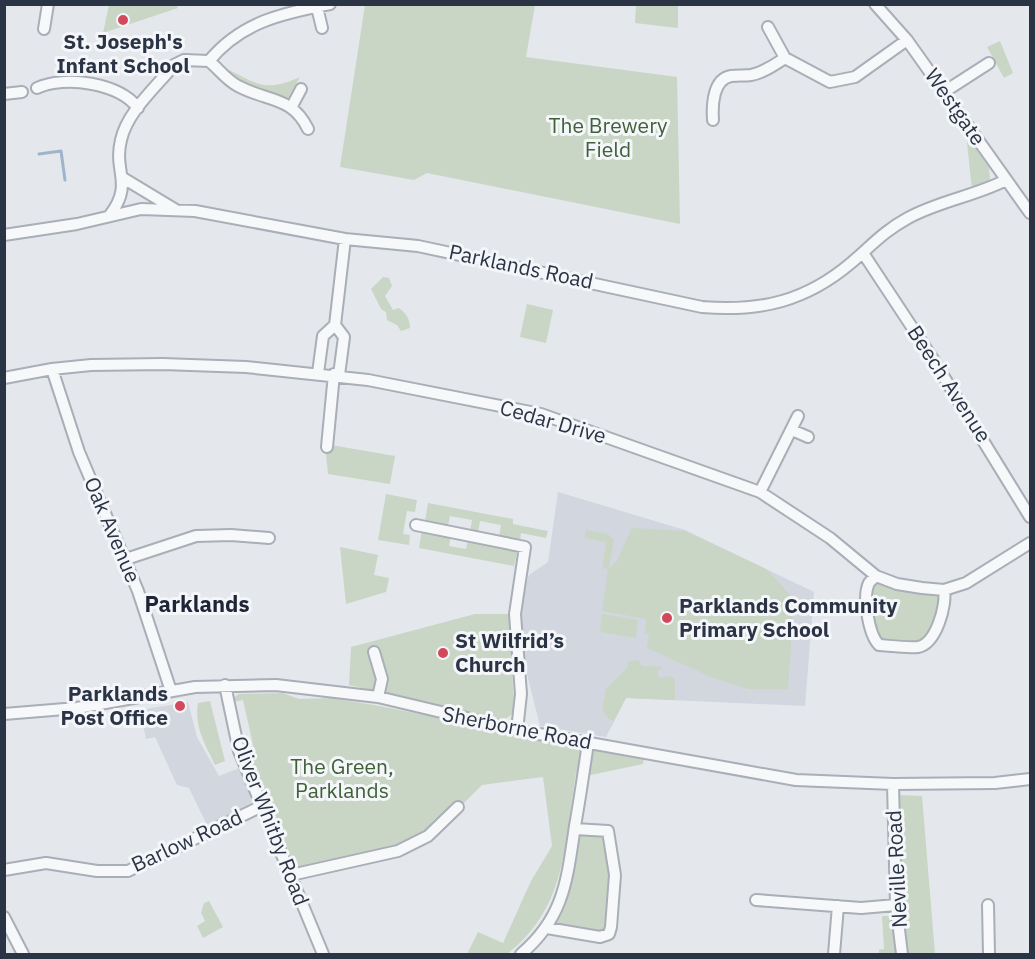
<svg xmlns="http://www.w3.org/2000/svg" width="1035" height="959" font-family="'IBM Plex Sans',sans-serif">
<rect width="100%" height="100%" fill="#e4e7ec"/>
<path fill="#d2d6de" d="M558,492L685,530L814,592L805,706L626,698L606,737L540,726L524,662L521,639L522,597L529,575L548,562Z
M188,702L197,737L219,776L242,767L257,803L207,825L189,788L177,785L155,737L146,739L140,710Z"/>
<path fill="#c9d6c5" d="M109,5H176L178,8L103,33Z
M365,5H535L526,57L677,77L680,224L427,173L414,180L340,167Z
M636,5H678V28L635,23Z
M1000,41L1013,73L1004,78L987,47Z
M221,66C255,82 263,94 300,77L287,100L238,82Z
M966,133L989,168L990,179L972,190Z
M383,277L389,278L392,286L385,296L393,310L399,308C406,313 410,319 410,328L401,331L397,325L387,320L386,312L381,309L371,289Z
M527,304L553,310L546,343L520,337Z
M331,445L395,456L390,484L328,474L326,454H330Z
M386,494L417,500L415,512L407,511L403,534L410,535L409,545L378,540Z
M428,503L513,519V524L548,531L546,538L521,533L520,541L499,537L501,525L480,521L478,533L470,532L472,520L450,516L448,526L425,522Z
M632,528L685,531L766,569L794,599L788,689H748L711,677L647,648L649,634L645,633L646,619L602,611L608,569L602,568L606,542L585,538L586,530L608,534L614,540L609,568L616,562Z
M422,529L451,534L449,546L466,549L468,538L518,548L514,566L419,548Z
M340,547L378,555L374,575L389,578L386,592L346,604Z
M878,580L942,593L943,599L927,641L919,644L880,643C870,632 865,591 878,580Z
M475,614H509L514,704L512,714L504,720L349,685L351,647Z
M602,614L638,620L636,638L600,632Z
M638,660L642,666L663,667L657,671L659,678L671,676L675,679V700L626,698L614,721L608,718L602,709L606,689L627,668L629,661Z
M283,693L299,699L330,698L374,705L644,758L643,764L586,776L587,771L576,773C565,842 567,908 507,954H467L478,932L503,943L531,881L552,846L543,777L482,785L462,805L455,801L424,832L396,846L326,860L294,869L245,751L254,749L243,700L233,702V698L239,694Z
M210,701L225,761L215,765C205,744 194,727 198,703Z
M897,795L922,796L935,954H879V950L884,949L882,916H900Z
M586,832L605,837C608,861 619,914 603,933L561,927L557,920L570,888L580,835Z
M209,901L223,927L203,938L197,926L205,921L201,913L204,903Z"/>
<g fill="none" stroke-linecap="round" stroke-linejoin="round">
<path stroke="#9fb4cc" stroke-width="3" d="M39,154L61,151L65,180"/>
<defs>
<path id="minor" d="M875,4L907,40L1030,213
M317,7L322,28
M768,27L785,58L830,82L855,77L907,40
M44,29L48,4
M209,61C219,69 226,80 238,86C268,102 292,96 308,129
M37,88C65,75 119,83 138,108
M944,92L989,63
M4,94L22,92
M292,106L301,89
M713,120C712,105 713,79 731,76C738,75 744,76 751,75C763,73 774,65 785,58
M123,178L176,210
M110,215C134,183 113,172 121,140C127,112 156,87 174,65L184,60L209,61C241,22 283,13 330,4
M4,235L77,224L141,209L195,211L345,239L418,246L702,307C761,312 806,301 851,263C871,246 884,231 908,218C939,201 975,196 1006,180
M863,253L931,356L1030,517
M335,325L344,337L339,375
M52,369L79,452L138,591L171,691
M318,373L323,336L335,325L345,239
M4,378L52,369L91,365L163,364L246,367L368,380L541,414L760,492L830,538L876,576L897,584L922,588L944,590L966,583L1030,543
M792,430L808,437
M327,447L334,374
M760,492L798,416
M416,525L525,547L515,614L521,694L517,730
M126,559L196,536L231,535L269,538
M876,576C874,578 871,580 869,583C862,597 869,635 879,645C892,646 906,648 918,647C936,644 947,605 944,590
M374,652L382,679L378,697
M225,685L239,751L323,954
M4,714L77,708L195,687L276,685L378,697L517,730L796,780L893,784L995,783L1030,779
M893,784L896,905L902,954
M4,870L46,863L97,871H128L262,806
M291,875L398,851L428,836L458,807
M756,900L861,908L896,905
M988,905L989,954
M4,917L23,954
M547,928L600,937L609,934L611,927L615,875L608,831L575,829
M521,954C565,917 567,878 575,826C580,798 584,770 588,743
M834,954L838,906"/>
</defs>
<use href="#minor" stroke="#a9aeb7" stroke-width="14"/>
<use href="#minor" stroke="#f7f8fa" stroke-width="10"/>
</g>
<g fill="#d1495b" stroke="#f4f6f9" stroke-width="2">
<circle cx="123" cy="20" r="6"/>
<circle cx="667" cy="618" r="6"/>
<circle cx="443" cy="653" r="6"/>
<circle cx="180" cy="706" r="6"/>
</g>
<g text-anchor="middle" stroke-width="6" stroke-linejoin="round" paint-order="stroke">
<g font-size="21" font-weight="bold" fill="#2b3445" stroke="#f4f6f9" text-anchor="start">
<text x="123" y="49" text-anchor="middle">St. Joseph's<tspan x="123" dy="24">Infant School</tspan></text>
<text x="679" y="613">Parklands Community<tspan x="679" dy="24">Primary School</tspan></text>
<text x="455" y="648">St Wilfrid’s<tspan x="455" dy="24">Church</tspan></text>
<text x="168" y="701" text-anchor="end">Parklands<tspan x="168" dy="24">Post Office</tspan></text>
</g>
<g font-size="21" fill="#2b3445" stroke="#f4f6f9">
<text transform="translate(955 107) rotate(55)" y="7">Westgate</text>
<text transform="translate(521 267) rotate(12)" y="7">Parklands Road</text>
<text transform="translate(949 384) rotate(57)" y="7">Beech Avenue</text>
<text transform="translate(553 422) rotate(16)" y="7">Cedar Drive</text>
<text transform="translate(112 530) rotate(67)" y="7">Oak Avenue</text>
<text transform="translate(517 728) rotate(11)" y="7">Sherborne Road</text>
<text transform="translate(270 821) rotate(69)" y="7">Oliver Whitby Road</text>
<text transform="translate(187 841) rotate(-25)" y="7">Barlow Road</text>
<text transform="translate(897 869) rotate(-93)" y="7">Neville Road</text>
</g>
<g font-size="21" fill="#3f6138" stroke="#f4f6f9">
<text x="608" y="133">The Brewery<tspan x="608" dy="24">Field</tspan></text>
<text x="342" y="774">The Green,<tspan x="342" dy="24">Parklands</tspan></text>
</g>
<g font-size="22" font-weight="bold" fill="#1d2536" stroke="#f4f6f9">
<text x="197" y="612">Parklands</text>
</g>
</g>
<rect width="1035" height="959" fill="none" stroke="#2b3445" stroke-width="12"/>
</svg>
